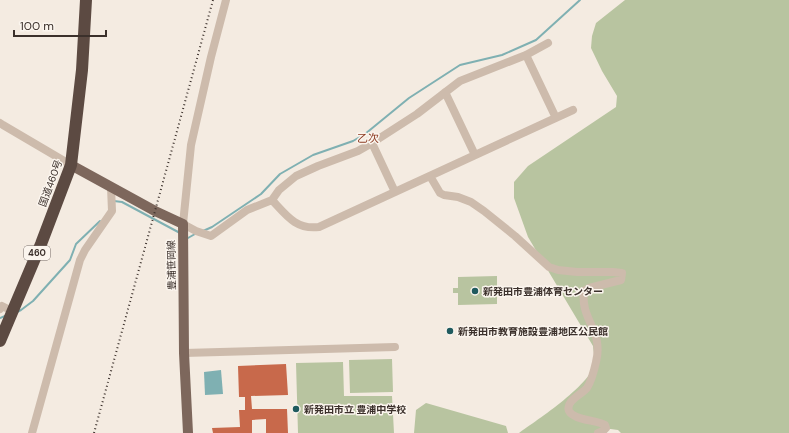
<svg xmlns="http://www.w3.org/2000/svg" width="789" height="433" font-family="'DM Sans','Noto Sans JP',sans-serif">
<rect width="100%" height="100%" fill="#f4ebe1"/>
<path fill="#b8c4a0" d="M625,0H789V433H621L618,430L603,428L597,433H519C537,420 594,383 595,361C595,356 593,350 593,346L528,237L514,198V182L528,166L616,107L617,96L602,71L591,48L592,36L596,23Z
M497,276V304L458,305V293H453V288H458V277Z
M392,359L393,392L350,393L349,360Z
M343,362L344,396H392L394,433H298L296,363Z
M426,403L506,426L508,433H414L416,410Z"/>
<path fill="#7fb0b2" d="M221,370L223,394L205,395L204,372Z"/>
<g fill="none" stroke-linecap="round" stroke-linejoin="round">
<path stroke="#7fb0b2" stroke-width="2" d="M114,201L122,202L180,233
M203,231L212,227L261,194L280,174L313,155L353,141L365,134L409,98L460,65L502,55L536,40L580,0
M188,238L195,234
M17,312L21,310L33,301L70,260L76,244L100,221
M0,318L5,316"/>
</g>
<path fill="#c8694b" d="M286,364L288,395L251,396L252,409H287L288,433H266V419L252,420V433H213L212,428L240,427L239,410H245V397H239L238,366Z"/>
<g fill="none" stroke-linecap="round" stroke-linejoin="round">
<path stroke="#cdbbac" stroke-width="8" d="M226,0L211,57L191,145L183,224L196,231L211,236L247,210L272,200L279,190L296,176L318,166L358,151L372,143L417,114L460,81L526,55L548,43
M526,55L556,118
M445,92L475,155
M0,123L3,125L71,165
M372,143L395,192
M430,176L440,193L444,195L458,197L471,202L484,211L515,236L549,267L558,270L577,272H613L622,273L621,280L589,288L584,291C580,320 604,330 596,362C594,371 592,380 587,388C582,394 565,401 569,411C573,420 597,420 605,425L606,428L603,431L598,433
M272,200C286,215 296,230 319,227L573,110
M0,309L2,306L12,311
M184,353L395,347
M32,433L80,260L85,250L112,211L111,187"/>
<path stroke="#7d675c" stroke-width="10" d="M71,165L155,211L183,224L184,353L188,433"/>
<path stroke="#5c4a42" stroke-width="12" d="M0,341L41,244L71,165L82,70L86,0"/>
<path stroke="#3b302b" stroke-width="2" stroke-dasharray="1 3" stroke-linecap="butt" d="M94,433L213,0"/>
</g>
<g fill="#1f5a5e" stroke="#fbf5ee" stroke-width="1.5">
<circle cx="475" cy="291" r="4"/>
<circle cx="450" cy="331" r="4"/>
<circle cx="296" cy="409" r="4"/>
</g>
<g text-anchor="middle" stroke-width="3" stroke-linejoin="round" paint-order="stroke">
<rect fill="#fbf5ee" stroke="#756b66" stroke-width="1" x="24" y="246" width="26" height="14" rx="3"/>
<g font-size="9" font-weight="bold" fill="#3b302b">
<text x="37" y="256">460</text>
</g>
<g font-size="10" fill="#3b302b" stroke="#fbf5ee">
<text transform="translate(50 183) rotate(-70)" y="4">国道460号</text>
<text transform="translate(171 265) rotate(-91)" y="4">豊浦笹岡線</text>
</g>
<g font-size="10" font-weight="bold" fill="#3b302b" stroke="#fbf5ee" text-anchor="start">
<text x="483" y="295">新発田市豊浦体育センター</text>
<text x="458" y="335">新発田市教育施設豊浦地区公民館</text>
<text x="304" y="413">新発田市立 豊浦中学校</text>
</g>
<g font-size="11" fill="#8c3b22" stroke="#fbf5ee">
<text x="368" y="142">乙次</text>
</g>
</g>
<path d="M14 30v6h92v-6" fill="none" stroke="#3b302b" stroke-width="2"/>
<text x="20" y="30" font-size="12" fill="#3b302b" stroke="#fbf5ee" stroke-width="3" paint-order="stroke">100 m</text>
</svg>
